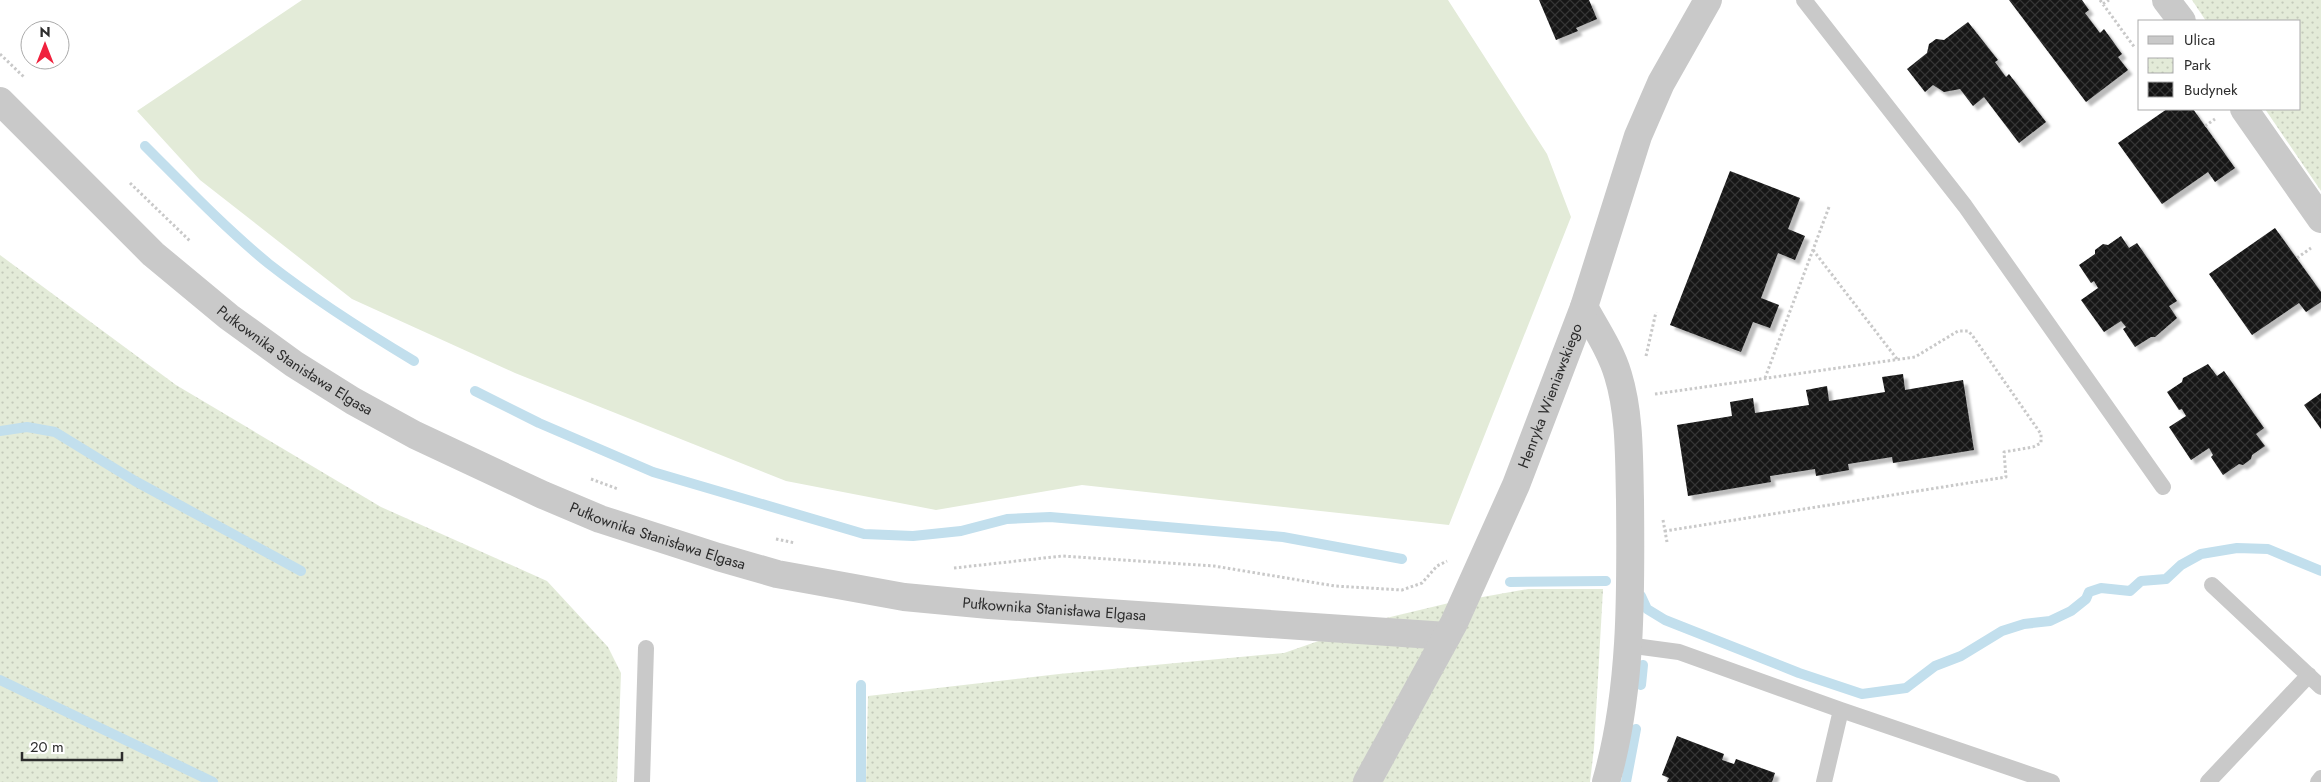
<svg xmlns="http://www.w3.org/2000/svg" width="2321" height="782" font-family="Jost,sans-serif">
<defs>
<pattern id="park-dots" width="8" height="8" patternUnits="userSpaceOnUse" patternTransform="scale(1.25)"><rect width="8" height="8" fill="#e3ebd8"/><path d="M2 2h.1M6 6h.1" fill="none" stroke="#c3caba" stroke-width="1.8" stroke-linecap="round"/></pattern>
<pattern id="building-cross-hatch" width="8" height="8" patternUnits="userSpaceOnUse" patternTransform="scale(1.25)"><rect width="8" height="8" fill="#131313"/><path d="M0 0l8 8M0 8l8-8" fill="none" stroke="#363636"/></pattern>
<filter id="shadow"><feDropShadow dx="4.5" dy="4.5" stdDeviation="1" flood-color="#0004"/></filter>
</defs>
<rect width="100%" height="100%" fill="#fff"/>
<path fill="#e3ebd8" d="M302,0H1448L1547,154L1571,217L1449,525L1082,485L936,510L786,481L515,373L352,299L200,180L137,111Z"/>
<path fill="url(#park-dots)" d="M2192,0H2321V191L2265,109H2300V21H2206Z
M0,255L176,385L381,507L547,581L608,647L621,673L617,782H0Z
M1528,589H1603L1594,748L1590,782H866L868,696L1059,674L1284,653L1382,619L1449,603Z"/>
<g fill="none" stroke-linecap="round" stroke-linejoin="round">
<path stroke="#c2dfed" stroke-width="10" d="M145,146C185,186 225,228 269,264C315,300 364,331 414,361
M475,391L539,423L653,472L864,534L913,536L961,531L1007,519L1050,517L1283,537L1402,559
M0,431L27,427L55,432L135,481L301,571
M1510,582L1606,581
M1641,596L1647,609L1665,620L1799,673L1862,694L1906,688L1935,666L1961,656L2002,631L2024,624L2050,621L2071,611L2086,599L2089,592L2101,588L2130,591L2141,581L2166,579L2181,565L2201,554L2237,548L2268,549L2321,571
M0,680L213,782
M1641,685L1643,665
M861,782V685
M1626,782L1636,729"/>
</g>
<path fill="url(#building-cross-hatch)" filter="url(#shadow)" d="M1539,0H1589L1597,19L1576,28L1578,31L1556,40Z
M2009,0H2082L2089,10L2085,13L2100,33L2104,29L2122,54L2118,57L2128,70L2086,102Z
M1968,22L1998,60L1995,62L2006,77L2009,74L2046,122L2019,143L1984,97L1973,106L1960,89L1944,92L1933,85L1925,92L1907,69L1927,53L1929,44L1932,42L1936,39L1944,40Z
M2167,109H2193L2235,168L2215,182L2208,172L2162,204L2118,143Z
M1730,171L1800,198L1788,229L1805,236L1795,260L1778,253L1761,298L1779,305L1770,328L1753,322L1741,352L1670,325Z
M2275,228L2321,292V302L2306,312L2299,303L2252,335L2209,274Z
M2121,236L2129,248L2137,243L2177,301L2169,306L2177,318L2155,337H2151L2135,347L2123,329L2126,327L2121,321L2104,332L2081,300L2098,288L2094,281L2091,283L2079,265L2095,254V250L2103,244L2108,245Z
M2208,364L2217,376L2224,371L2264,428L2256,434L2265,446L2252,455L2251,459L2243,465L2239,464L2223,475L2211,457L2213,455L2209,448L2191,460L2169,427L2186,416L2182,409L2179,410L2167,392L2182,382L2183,378Z
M1903,374L1905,390L1963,380L1974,450L1893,463L1892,457L1848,464L1849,470L1816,476L1815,469L1770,476L1771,482L1688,496L1677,425L1732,416L1730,402L1753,398L1755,413L1809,405L1806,390L1827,386L1829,401L1885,392L1882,377Z
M2321,393V429L2304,405Z
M1677,736L1724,754L1722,760L1734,764L1736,759L1775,773L1772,782H1667L1669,778L1662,775Z"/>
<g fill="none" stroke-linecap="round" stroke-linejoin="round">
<path stroke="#c9c9c9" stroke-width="3" stroke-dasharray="2.5 2.5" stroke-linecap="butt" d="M2100,0L2135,48
M2103,4L2109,0
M0,54L25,78
M2205,126L2215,119
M130,183L190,241
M1813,250L1897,359
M2297,258L2311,248
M1646,356L1656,312
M1765,378L1829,207
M1655,394L1915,357L1958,331H1968L1972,335L2041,434V443L2033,447L2004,452L2006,477L1665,531
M591,479L618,489
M1663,520L1667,542
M776,539L795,543
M954,568L1062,556L1214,566L1335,586L1402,590L1422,583L1437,566L1447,561"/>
<path stroke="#c9c9c9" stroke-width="16" d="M1804,0L1965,206L2163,487
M2212,585L2321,687
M1627,645L1679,652L1841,710L2052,782
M642,782L646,648
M1824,782L1841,710
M2208,782L2309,675
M2318,782L2321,778"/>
<path stroke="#c9c9c9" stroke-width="28" d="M2166,0L2182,21
M2244,109L2321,219
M1584,307C1596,329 1611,351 1618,375C1630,414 1629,459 1630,500C1631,593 1632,692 1606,782"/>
<g stroke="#c9c9c9" stroke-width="28">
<path id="s1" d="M0,101L153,254L229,317L294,364L353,401L415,435L543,495L600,519L718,557L777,574L904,597L989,605L1447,636"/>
<path id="s2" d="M1367,782L1454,623L1516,485L1584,307L1638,136L1661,83L1708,0"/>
</g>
</g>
<g text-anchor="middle" stroke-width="5" stroke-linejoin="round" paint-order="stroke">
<g font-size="15" fill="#2c2c2c" stroke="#fff">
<text dy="5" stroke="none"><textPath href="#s1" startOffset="394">Pułkownika Stanisława Elgasa</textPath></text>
<text dy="5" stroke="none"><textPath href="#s2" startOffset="428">Henryka Wieniawskiego</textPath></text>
<text dy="5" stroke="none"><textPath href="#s1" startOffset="799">Pułkownika Stanisława Elgasa</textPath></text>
<text dy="5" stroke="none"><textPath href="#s1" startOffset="1204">Pułkownika Stanisława Elgasa</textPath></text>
</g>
</g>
<rect x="2138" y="20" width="162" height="90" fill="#ffffff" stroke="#ababab"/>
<rect x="2148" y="36" width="25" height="8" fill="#c9c9c9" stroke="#ababab"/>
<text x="2184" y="45" font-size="15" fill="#2c2c2c">Ulica</text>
<rect x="2148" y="58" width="25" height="15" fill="url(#park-dots)" stroke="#ababab"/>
<text x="2184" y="70" font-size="15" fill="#2c2c2c">Park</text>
<rect x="2148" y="82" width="25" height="15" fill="url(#building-cross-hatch)" stroke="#ababab"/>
<text x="2184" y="95" font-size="15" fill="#2c2c2c">Budynek</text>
<g transform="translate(45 45)"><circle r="24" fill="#ffffff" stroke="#ababab"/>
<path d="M0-4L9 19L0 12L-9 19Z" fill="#f0213d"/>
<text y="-8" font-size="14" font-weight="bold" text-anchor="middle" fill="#2c2c2c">N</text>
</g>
<path d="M22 752v8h100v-8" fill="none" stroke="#2c2c2c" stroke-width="2.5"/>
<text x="30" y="752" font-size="15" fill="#2c2c2c" stroke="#ffffff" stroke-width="4" paint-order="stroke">20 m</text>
</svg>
